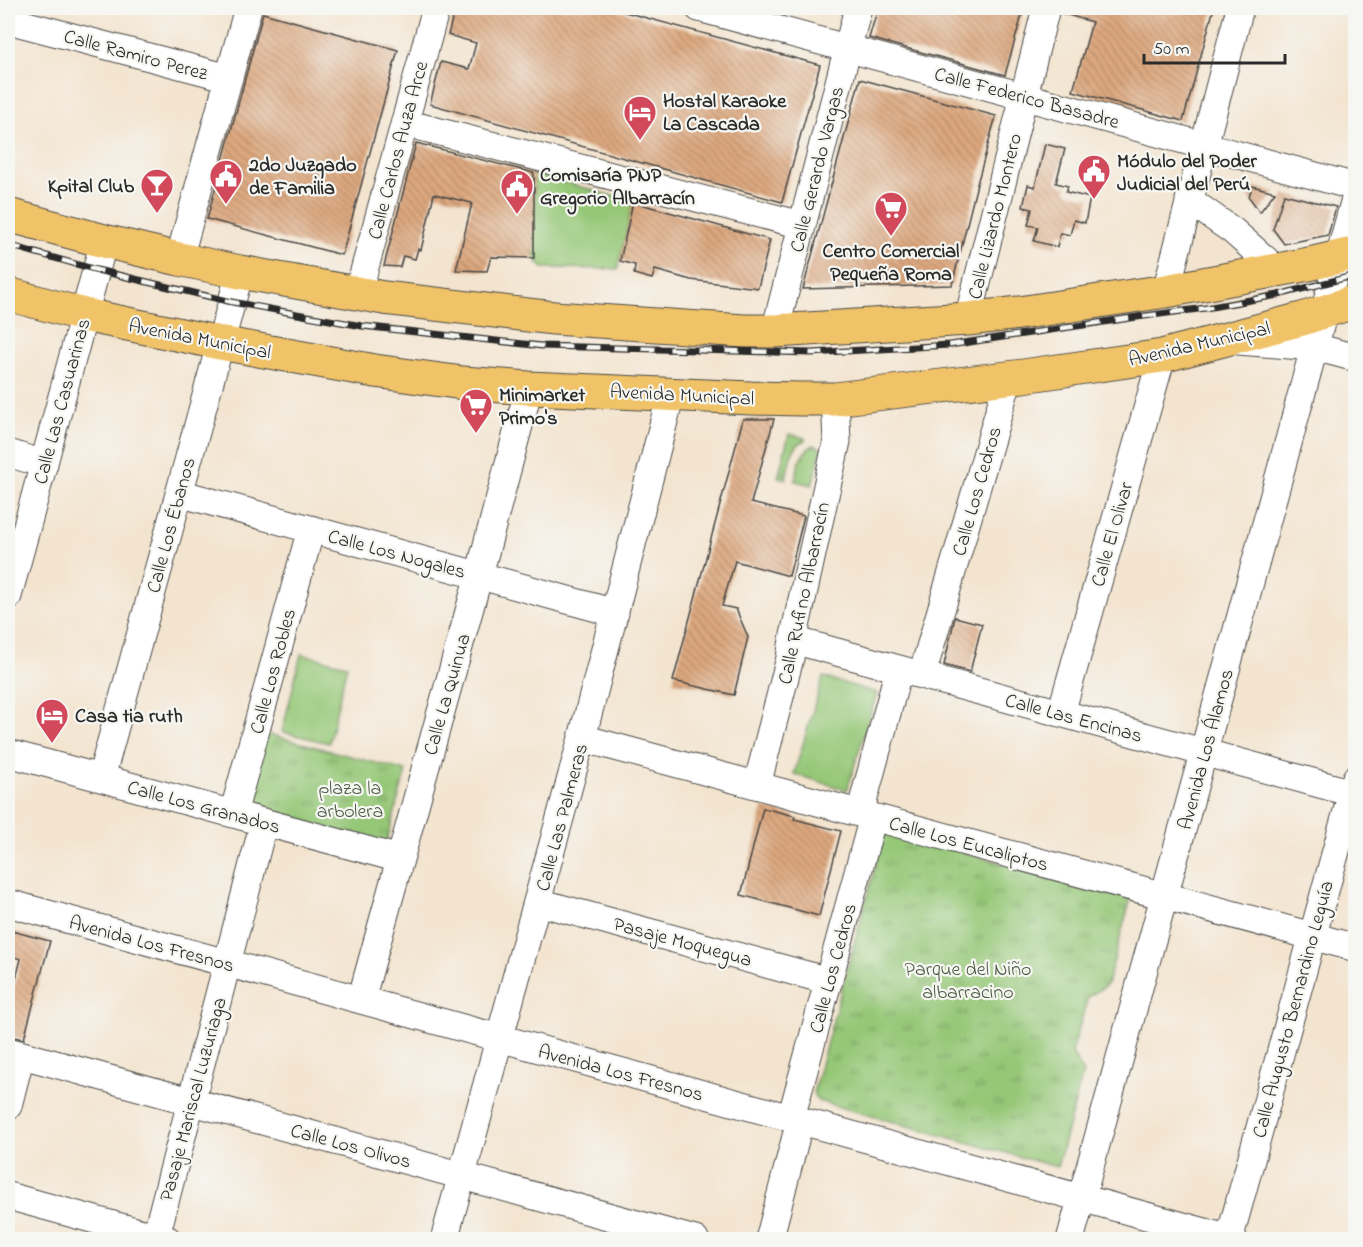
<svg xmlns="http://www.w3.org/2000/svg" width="1363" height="1247" font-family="'Indie Flower',sans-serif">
<defs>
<pattern id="grass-tufts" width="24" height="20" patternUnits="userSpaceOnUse" patternTransform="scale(1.5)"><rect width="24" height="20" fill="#95c777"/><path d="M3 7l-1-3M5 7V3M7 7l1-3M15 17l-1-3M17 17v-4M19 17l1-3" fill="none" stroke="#7aa262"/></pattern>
<pattern id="building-back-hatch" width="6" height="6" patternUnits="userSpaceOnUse" patternTransform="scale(1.5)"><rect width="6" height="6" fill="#dda87f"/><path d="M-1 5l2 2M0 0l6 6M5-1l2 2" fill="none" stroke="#b38968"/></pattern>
</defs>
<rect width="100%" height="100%" fill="#f6f6f2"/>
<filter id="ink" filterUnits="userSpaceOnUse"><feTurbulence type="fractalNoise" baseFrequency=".0167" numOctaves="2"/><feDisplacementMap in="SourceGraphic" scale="12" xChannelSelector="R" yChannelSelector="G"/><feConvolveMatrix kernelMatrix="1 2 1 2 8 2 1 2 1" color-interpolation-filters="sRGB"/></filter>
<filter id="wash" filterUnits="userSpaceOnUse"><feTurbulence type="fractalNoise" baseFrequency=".008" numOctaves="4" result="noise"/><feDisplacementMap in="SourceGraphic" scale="24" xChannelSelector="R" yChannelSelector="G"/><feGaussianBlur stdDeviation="1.35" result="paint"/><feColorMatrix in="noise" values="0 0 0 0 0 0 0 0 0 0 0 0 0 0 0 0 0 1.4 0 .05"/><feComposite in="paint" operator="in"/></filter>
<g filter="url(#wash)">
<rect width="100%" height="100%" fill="#f3e4cf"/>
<path fill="url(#grass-tufts)" stroke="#607951" stroke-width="1.5" d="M789,434L805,438V440C790,447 789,464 786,479L778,477Z
M814,445L822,449L812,485L795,481C798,466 799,453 814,445Z
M260,732L406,771L384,851L259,814L245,794Z
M885,831L1131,898L1107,985L1088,997L1072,1052L1083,1073L1057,1167L818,1101L813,1093Z"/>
<path fill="#95c777" stroke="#607951" stroke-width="1.5" d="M534,173L633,202L618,269L543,268L534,258Z
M301,654L347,665L329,743L282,732Z
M823,677L877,693L847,790L794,774Z"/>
<g id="blocks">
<path fill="url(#building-back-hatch)" d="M455,8H610L820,65L782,202L430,104L441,62L469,69L476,43L448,35Z
M878,8H1024L1005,75L869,38Z
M1061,8H1214L1183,121L1073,91L1092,22L1061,13Z
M263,13L398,50L342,255L207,219Z
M860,79L996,116L977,184L952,285L803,289Z
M416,143L534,173V258L491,257L487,271L456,270L472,203L434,194L421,250L418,249L415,259L403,256L400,267L384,266Z
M1045,144L1065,149L1056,183L1068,186L1066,192L1090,198L1085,223L1074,220L1070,235L1060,233L1057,247L1034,241L1038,227L1028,225L1032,209L1023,207L1028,185L1035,187Z
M1252,186L1275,192L1260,212L1249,197Z
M1284,194L1336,207L1328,235L1284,244L1273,229Z
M633,202L770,240L758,288L691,280L655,270L652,279L634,274L635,265L620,261Z
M743,419H774L751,503L804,516L789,576L735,561L722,606L736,609L748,637L734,695L673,681Z
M955,617L982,624L970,672L944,665Z
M763,808L795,816L794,819L841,831L819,916L741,895Z
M8,930L50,941L24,1039L8,1036V1010L21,959L8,955Z"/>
</g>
</g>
<g filter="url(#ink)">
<use href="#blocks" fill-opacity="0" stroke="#494744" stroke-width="1.5"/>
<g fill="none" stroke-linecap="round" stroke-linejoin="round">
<defs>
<path id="minor" d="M699,8L1356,187
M8,20L229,78
M405,123L802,225
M1189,200L1233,231L1276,269
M179,259L248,8
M1166,291L1240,8
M358,293L436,8
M968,319L1046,8
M775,331L858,8
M1238,341L1315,347L1356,358
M8,453L44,464
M179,493L615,613
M8,596L104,241
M793,640L1356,794
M922,675L1009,377
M1061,713L1162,356
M582,738L1356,948
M8,753L400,859
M101,778L240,272
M757,785L790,658L793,640L837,441L835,399
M860,813L899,669
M233,814L311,529
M538,902L829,981
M8,903L1234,1240
M361,1000L479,575L529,388
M8,1051L695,1240
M8,1106L21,1055
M791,1118L873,817
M8,1196L168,1240
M156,1236L264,822
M444,1240L582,738L671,394
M769,1240L800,1121
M1070,1240L1356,195
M1229,1240L1356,778"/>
<path id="major" d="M8,215L104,241L179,259L240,272L384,298L554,318L744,331H775L968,319L1019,313L1166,291L1309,264L1356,253
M8,294L84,315L220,343L375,371L426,378L463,383L529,388L751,398L802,399H835L1023,376L1162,356L1302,319L1356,301"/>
</defs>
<use href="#minor" stroke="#494744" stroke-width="29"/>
<use href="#major" stroke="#494744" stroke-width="35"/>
<use href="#minor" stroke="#fff" stroke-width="27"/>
<use href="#major" stroke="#f0c369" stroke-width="33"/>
<defs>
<path id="rail" d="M8,245L97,270L232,302L362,326L542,346L811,353L950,345L1137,317L1206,308L1278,295L1356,275"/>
</defs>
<use href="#rail" stroke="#2b2b2b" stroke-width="7"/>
<use href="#rail" stroke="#f6f6f2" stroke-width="4.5" stroke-dasharray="14" stroke-linecap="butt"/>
</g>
</g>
<defs>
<symbol id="hotel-pin" viewBox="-11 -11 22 30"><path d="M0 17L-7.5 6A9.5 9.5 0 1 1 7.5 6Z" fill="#d1495b" stroke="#f6f6f2"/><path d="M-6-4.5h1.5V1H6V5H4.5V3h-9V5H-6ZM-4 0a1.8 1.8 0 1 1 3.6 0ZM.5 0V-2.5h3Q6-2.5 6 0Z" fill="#fff"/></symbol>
<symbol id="civic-pin" viewBox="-11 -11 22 30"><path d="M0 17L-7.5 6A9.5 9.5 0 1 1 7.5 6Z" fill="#d1495b" stroke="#f6f6f2"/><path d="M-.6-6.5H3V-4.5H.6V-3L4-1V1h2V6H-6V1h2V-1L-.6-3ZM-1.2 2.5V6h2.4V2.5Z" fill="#fff"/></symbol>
<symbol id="bar-pin" viewBox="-11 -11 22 30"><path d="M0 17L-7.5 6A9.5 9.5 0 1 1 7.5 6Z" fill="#d1495b" stroke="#f6f6f2"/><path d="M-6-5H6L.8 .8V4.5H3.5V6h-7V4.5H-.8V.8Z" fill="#fff"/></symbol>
<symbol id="supermarket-pin" viewBox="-11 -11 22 30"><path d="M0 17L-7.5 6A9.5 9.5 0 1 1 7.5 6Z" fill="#d1495b" stroke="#f6f6f2"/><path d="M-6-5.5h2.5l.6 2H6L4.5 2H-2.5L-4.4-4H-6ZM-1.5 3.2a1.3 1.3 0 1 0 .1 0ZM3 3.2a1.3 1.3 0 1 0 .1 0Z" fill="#fff"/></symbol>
</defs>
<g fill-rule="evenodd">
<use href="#hotel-pin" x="621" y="93" width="38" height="52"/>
<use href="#civic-pin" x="1075" y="152" width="38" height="52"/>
<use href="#civic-pin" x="207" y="157" width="38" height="52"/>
<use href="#bar-pin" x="138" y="166" width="38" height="52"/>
<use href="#civic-pin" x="498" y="167" width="38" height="52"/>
<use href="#supermarket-pin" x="872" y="189" width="38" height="52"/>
<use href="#supermarket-pin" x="457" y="386" width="38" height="52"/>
<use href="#hotel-pin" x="33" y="696" width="38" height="52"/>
</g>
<g text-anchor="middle" stroke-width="4.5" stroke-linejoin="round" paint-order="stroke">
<g font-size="20" fill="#2b2b2b" stroke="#f6f6f2">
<text transform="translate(136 54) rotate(15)" y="7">Calle Ramiro Perez</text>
<text transform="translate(1027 97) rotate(15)" y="7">Calle Federico Basadre</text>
<text transform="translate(397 150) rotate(-75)" y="7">Calle Carlos Auza Arce</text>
<text transform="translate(816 169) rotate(-76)" y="7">Calle Gerardo Vargas</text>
<text transform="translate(994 216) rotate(-76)" y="7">Calle Lizardo Montero</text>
<text transform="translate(200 338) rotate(11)" y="7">Avenida Municipal</text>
<text transform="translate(1199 343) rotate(-13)" y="7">Avenida Municipal</text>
<text transform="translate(682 394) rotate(3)" y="7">Avenida Municipal</text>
<text transform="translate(61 401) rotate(-75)" y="7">Calle Las Casuarinas</text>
<text transform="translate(976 491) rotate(-74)" y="7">Calle Los Cedros</text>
<text transform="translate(170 525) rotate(-75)" y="7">Calle Los Ébanos</text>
<text transform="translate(1111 534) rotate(-74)" y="7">Calle El Olivar</text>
<text transform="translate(397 553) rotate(15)" y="7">Calle Los Nogales</text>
<text transform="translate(803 593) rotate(-78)" y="7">Calle Rufino Albarracín</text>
<text transform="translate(272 671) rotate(-75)" y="7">Calle Los Robles</text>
<text transform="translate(446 694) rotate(-74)" y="7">Calle La Quinua</text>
<text transform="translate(1074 717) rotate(15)" y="7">Calle Las Encinas</text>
<text transform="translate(1205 749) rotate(-75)" y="7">Avenida Los Álamos</text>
<text transform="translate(204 806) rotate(15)" y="7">Calle Los Granados</text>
<text transform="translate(561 817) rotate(-75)" y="7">Calle Las Palmeras</text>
<text transform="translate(969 843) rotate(15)" y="7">Calle Los Eucaliptos</text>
<text transform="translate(683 941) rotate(15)" y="7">Pasaje Moquegua</text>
<text transform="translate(152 943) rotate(15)" y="7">Avenida Los Fresnos</text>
<text transform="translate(832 968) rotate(-75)" y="7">Calle Los Cedros</text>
<text transform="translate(1292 1009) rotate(-75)" y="7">Calle Augusto Bernardino Leguía</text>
<text transform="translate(621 1072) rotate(15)" y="7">Avenida Los Fresnos</text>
<text transform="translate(192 1099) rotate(-75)" y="7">Pasaje Mariscal Luzuriaga</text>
<text transform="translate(351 1145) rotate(15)" y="7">Calle Los Olivos</text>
</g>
<g font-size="20" font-weight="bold" fill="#2b2b2b" stroke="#f6f6f2" text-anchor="start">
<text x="663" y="107">Hostal Karaoke<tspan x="663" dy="23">La Cascada</tspan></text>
<text x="1117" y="167">Módulo del Poder<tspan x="1117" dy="23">Judicial del Perú</tspan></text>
<text x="249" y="171">2do Juzgado<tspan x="249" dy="23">de Familia</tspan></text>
<text x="540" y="181">Comisaría PNP<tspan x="540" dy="23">Gregorio Albarracín</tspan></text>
<text x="134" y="192" text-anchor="end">Kpital Club</text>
<text x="891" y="257" text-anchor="middle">Centro Comercial<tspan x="891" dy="23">Pequeña Roma</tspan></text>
<text x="499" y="401">Minimarket<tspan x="499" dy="23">Primo's</tspan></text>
<text x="75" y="722">Casa tia ruth</text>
</g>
<g font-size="20" fill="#4b5a42" stroke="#f6f6f2">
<text x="350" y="794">plaza la<tspan x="350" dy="23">arbolera</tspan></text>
<text x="968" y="975">Parque del Niño<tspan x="968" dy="23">albarracino</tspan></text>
</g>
</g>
<rect width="1363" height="1247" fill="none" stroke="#f6f6f2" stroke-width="30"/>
<path d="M1144 54v9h141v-9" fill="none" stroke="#2b2b2b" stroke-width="3"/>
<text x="1153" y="54" font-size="18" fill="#2b2b2b" stroke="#f6f6f2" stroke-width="4.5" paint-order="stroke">50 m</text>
</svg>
